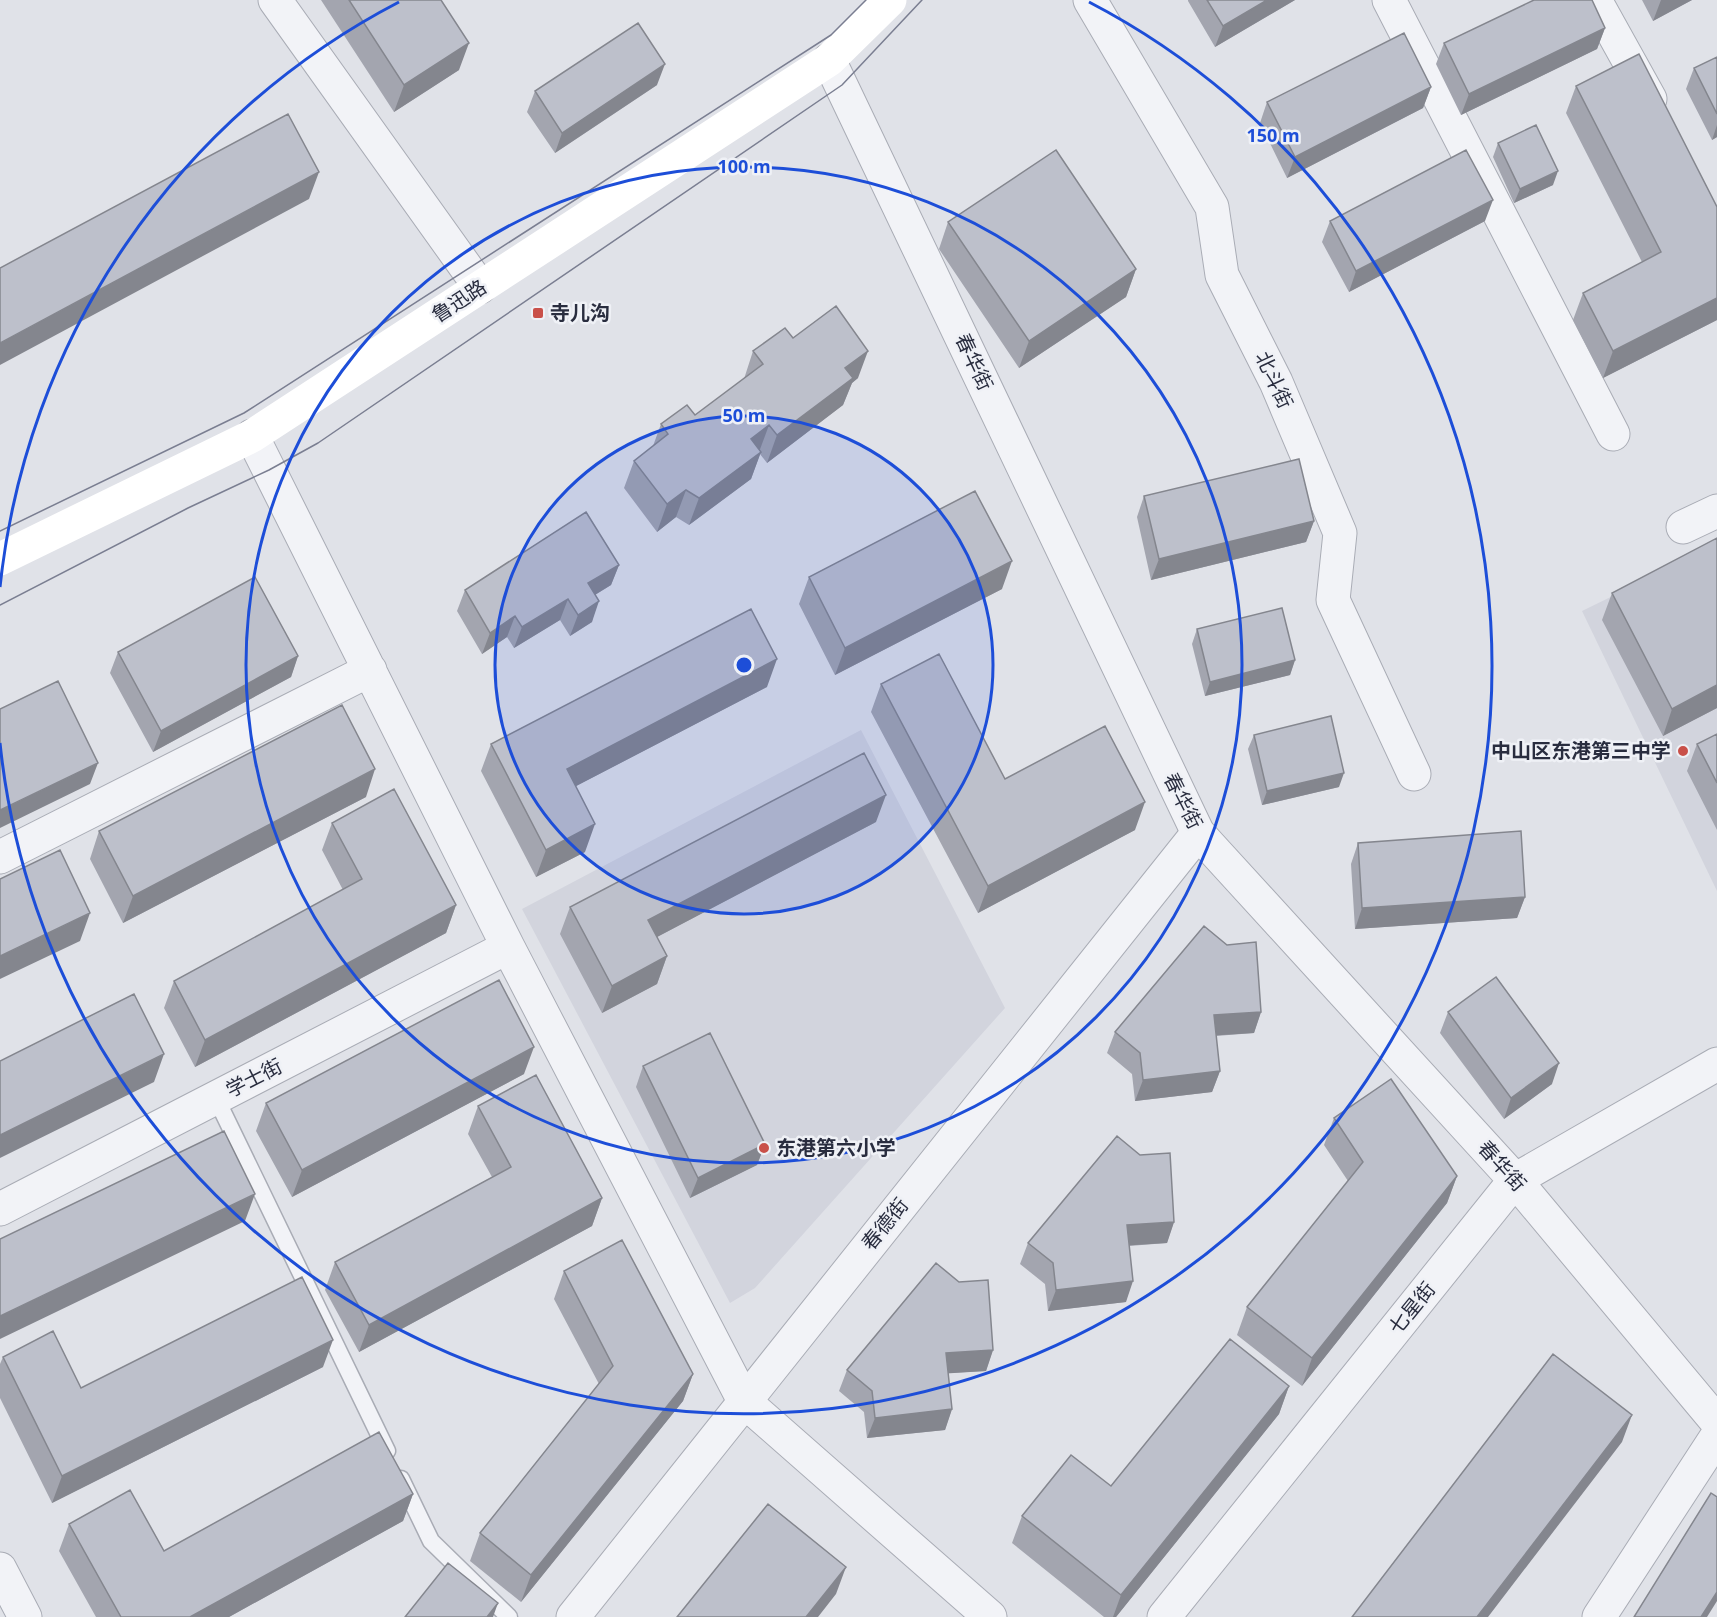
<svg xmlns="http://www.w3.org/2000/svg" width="1717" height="1617" font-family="'Open Sans','Noto Sans SC',sans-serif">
<rect width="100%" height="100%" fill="#e0e2e8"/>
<path fill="#d2d4dd" d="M1717,545V891L1582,611Z
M861,730L1005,1008L755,1288L730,1303L522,909Z"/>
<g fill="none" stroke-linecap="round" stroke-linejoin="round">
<defs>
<path id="service" d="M216,1098L387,1451
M401,1479L431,1541L509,1617"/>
<path id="minor" d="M275,0L480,287
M1090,0L1212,207L1222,275L1276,382L1340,533L1333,600L1414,774
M1389,0L1613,434
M1595,0L1650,99
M829,60L1198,833L1515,1180L1717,1422
M252,436L508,947L744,1401L990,1617
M1683,527L1717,511
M0,857L370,670
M0,1209L508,947
M0,1569L25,1617
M1164,1617L1515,1180L1717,1064
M1599,1617L1717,1436"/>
<path id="tertiary" d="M573,1617L1198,833"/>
</defs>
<use href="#service" stroke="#a9acb5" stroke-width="19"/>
<use href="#minor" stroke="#a9acb5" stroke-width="35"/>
<use href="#tertiary" stroke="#a9acb5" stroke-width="35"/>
<use href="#service" stroke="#f2f3f7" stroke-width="16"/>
<use href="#minor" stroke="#f2f3f7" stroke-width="33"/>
<use href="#tertiary" stroke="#f2f3f7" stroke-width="33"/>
<path stroke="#fff" stroke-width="33" d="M0,559L252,436L829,60L890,0"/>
<path stroke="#7a7e91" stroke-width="1.5" d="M0,531L244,413L831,35L866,0
M0,605L188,508L269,470L318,443L842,85L922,0"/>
</g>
<path fill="#a3a5af" d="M321,0H441L459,70L394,112Z
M1188,0H1295L1215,47L1188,1Z
M1642,0H1692L1653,21Z
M1605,28L1597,49L1461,115L1436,64L1444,43Z
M1717,57V137L1712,140L1686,89L1694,68Z
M657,85L555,153L527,112L535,91Z
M1576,86L1717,207V320L1603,378L1573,320L1583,293L1642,262L1566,113Z
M1431,87L1423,108L1287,178L1260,123L1267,102Z
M1498,143L1553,185L1514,203L1493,157Z
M1330,221H1485L1349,292L1322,242Z
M948,222L1136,269L1126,297L1019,368L939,249Z
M793,338L858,378L852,383L843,405L767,463L760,454L751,479L689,525L676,517L657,532L624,488L634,461L653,446L661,424L695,415L744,379L753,351Z
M1144,496L1314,521L1306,542L1151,580L1137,517Z
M619,565L611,585L595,595L592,622L570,636L560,620L514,648L507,637L482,654L457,611L465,590Z
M809,577L1002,589L835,675L799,604Z
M1612,593L1717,708L1663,736L1602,620Z
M1197,629L1295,660L1290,675L1205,696L1192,644Z
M118,652L298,656L291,677L153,752L110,673Z
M881,684L1005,779L1135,830L978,913L871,712Z
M767,687L576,786L585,852L536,877L481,771L491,744Z
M1717,734V830L1687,771L1697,744Z
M1254,735L1339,787L1262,805L1248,749Z
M366,797L123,923L90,859L99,831Z
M876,822L657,937L667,956L657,984L602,1013L560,934L570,907Z
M332,823L456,905L446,933L195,1067L164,1008L174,981L343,890L322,850Z
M1358,843L1525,897L1517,918L1355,929L1351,864Z
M1261,1012L1254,1033L1216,1036L1220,1071L1212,1092L1135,1101L1132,1074L1107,1053L1115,1032Z
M1448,1012L1552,1084L1504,1119L1440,1033Z
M643,1066L765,1144L757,1165L690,1198L636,1087Z
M524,1074L292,1197L256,1131L266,1103Z
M478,1106L602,1198L592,1226L359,1352L325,1290L335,1262L492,1177L468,1134Z
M1334,1118L1457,1176L1447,1203L1302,1386L1237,1335L1247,1307L1348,1181L1324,1145Z
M1174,1222L1167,1243L1129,1246L1126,1302L1048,1311L1045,1284L1020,1264L1028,1243Z
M564,1271L693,1374L683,1401L521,1602L470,1561L480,1533L599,1384L554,1299Z
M993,1350L986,1371L948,1373L952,1409L945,1430L867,1438L864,1412L839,1391L847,1370Z
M3,1357L81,1388L323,1367L52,1503L0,1398V1364Z
M1289,1386L1279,1414L1116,1617H1104L1012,1543L1022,1516L1111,1486Z
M413,1494L403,1521L229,1617H96L59,1551L69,1524L164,1551Z"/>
<path fill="#84868e" d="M1267,0H1295L1215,47L1223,26Z
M1661,0H1692L1653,21Z
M1605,28L1597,49L1461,115L1469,94Z
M469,43L459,70L394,112L404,85Z
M665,64L657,85L555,153L562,133Z
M1431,87L1423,108L1287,178L1295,157Z
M1717,125V137L1712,140Z
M1558,171L1553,185L1514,203L1520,189Z
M319,172L309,199L0,365V343Z
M1493,200L1485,221L1349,292L1356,271Z
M1136,269L1126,297L1019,368L1029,341Z
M1717,298V320L1603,378L1613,351Z
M868,351L858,378L852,383L843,405L767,463L777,435L845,368Z
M769,425L759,452L751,439Z
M761,452L751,479L689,525L699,498Z
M686,490L676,517L657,532L667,504Z
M1314,521L1306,542L1151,580L1159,559Z
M1012,561L1002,589L835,675L845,648Z
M619,565L611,585L580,604L588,583Z
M568,599L560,620L514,648L522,627Z
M599,601L592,622L570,636L578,615Z
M515,616L507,637L482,654L490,633Z
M298,656L291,677L153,752L161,731Z
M777,659L767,687L557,796L567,769Z
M1295,660L1290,675L1205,696L1210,682Z
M1717,685V708L1663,736L1672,709Z
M98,763L90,784L0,828V810Z
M375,769L366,797L123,923L133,896Z
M1344,773L1339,787L1262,805L1267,791Z
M886,795L876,822L638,947L648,920Z
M1145,802L1135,830L978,913L988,886Z
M595,824L585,852L536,877L546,850Z
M1525,897L1517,918L1355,929L1362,908Z
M456,905L446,933L195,1067L205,1040Z
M90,913L80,941L0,979V956Z
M667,956L657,984L602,1013L612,986Z
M1261,1012L1254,1033L1206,1036L1214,1015Z
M534,1047L524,1074L292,1197L302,1170Z
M164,1054L154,1082L0,1158V1135Z
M1559,1063L1552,1084L1504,1119L1511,1098Z
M1220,1071L1212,1092L1135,1101L1143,1080Z
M765,1144L757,1165L690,1198L698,1178Z
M1457,1176L1447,1203L1302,1386L1312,1358Z
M255,1194L245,1221L0,1339V1316Z
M602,1198L592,1226L359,1352L369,1325Z
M1174,1222L1167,1243L1119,1246L1127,1225Z
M1133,1281L1126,1302L1048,1311L1056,1290Z
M333,1340L323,1367L52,1503L62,1476Z
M993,1350L986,1371L938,1374L946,1353Z
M693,1374L683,1401L521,1602L531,1575Z
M1289,1386L1279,1414L1116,1617H1113L1121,1595Z
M952,1409L945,1430L867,1438L875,1418Z
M1632,1415L1622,1442L1488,1617H1477Z
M413,1494L403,1521L229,1617H190Z
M846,1567L836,1594L818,1617H806Z
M1717,1592V1601L1707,1617H1701Z
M498,1603L493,1617H487Z"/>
<path fill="#bdc0cb" stroke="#84868e" stroke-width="1.5" d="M349,0H441L469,43L404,85Z
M1207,0H1267L1223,26Z
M1534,0H1592L1605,28L1469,94L1444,43Z
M638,23L665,64L562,133L535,91Z
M1404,33L1431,87L1295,157L1267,102Z
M1639,54L1717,207V298L1613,351L1583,293L1661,252L1576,86Z
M1717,57V114L1694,68Z
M288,114L319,172L0,343V268Z
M1536,125L1558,171L1520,189L1498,143Z
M1056,150L1136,269L1029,341L948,222Z
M1466,150L1493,200L1356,271L1330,221Z
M836,306L868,351L845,368L853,378L777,435L769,425L751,439L761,452L699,498L686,490L667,504L634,461L668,434L661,424L687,405L695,415L763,364L753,351L785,328L793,338Z
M1299,459L1314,521L1159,559L1144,496Z
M975,491L1012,561L845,648L809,577Z
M586,512L619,565L588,583L599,601L578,615L568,599L522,627L515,616L490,633L465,590Z
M1717,538V685L1672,709L1612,593Z
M255,577L298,656L161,731L118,652Z
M1282,608L1295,660L1210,682L1197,629Z
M751,609L777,659L567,769L595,824L546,850L491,744Z
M939,654L1005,779L1105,726L1145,802L988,886L881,684Z
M58,681L98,763L0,810V709Z
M342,705L375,769L133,896L99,831Z
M1331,716L1344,773L1267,791L1254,735Z
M1717,734V783L1697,744Z
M864,753L886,795L648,920L667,956L612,986L570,907Z
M394,789L456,905L205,1040L174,981L362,879L332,823Z
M1521,831L1525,897L1362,908L1358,843Z
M60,850L90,913L0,956V879Z
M1204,926L1227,945L1256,942L1261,1012L1214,1015L1220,1071L1143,1080L1140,1053L1115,1032Z
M1496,977L1559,1063L1511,1098L1448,1012Z
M499,980L534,1047L302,1170L266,1103Z
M134,994L164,1054L0,1135V1061Z
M710,1033L765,1144L698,1178L643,1066Z
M536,1075L602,1198L369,1325L335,1262L511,1167L478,1106Z
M1391,1079L1457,1176L1312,1358L1247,1307L1363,1162L1334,1118Z
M224,1131L255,1194L0,1316V1239Z
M1117,1136L1140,1155L1170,1153L1174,1222L1127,1225L1133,1281L1056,1290L1053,1263L1028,1243Z
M622,1240L693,1374L531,1575L480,1533L613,1366L564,1271Z
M936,1263L959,1282L988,1280L993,1350L946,1353L952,1409L875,1418L872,1391L847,1370Z
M302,1277L333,1340L62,1476L3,1357L53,1331L81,1388Z
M1230,1339L1289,1386L1121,1595L1022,1516L1071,1455L1111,1486Z
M1553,1354L1632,1415L1477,1617H1352Z
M379,1432L413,1494L190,1617H121L69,1524L130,1490L164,1551Z
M1711,1493L1717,1497V1592L1701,1617H1634Z
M768,1504L846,1567L806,1617H677Z
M448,1563L498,1603L487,1617H405Z"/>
<circle cx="744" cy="665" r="249" fill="#1d4ed8" fill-opacity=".12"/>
<g fill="none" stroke="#1d4ed8" stroke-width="3">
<circle cx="744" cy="665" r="249"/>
<circle cx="744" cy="665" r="498"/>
<path d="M0 587A748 748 0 0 1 399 2M1089 2A748 748 0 1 1 0 743"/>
</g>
<g fill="#c95049" stroke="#eff1f6" stroke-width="2">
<rect x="532" y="307" width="12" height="12" rx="3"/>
<circle cx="1683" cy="751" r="6"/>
<circle cx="764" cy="1148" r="6"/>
</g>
<g text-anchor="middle" stroke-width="5" stroke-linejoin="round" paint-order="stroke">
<g font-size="20" fill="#292d3f" stroke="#eff1f6">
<text transform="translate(459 301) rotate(-33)" y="7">鲁迅路</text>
<text transform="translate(974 362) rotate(65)" y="7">春华街</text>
<text transform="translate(1274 380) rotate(65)" y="7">北斗街</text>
<text transform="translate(1183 801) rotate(63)" y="7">春华街</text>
<text transform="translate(254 1078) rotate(-27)" y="7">学士街</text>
<text transform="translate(1502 1166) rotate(48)" y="7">春华街</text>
<text transform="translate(885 1224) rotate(-51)" y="7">春德街</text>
<text transform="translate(1412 1308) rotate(-51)" y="7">七星街</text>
</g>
<g font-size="20" font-weight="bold" fill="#292d3f" stroke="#eff1f6" text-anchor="start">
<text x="550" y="320">寺儿沟</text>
<text x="1671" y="758" text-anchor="end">中山区东港第三中学</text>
<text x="776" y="1155">东港第六小学</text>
</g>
</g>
<circle cx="744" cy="665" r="9" fill="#1d4ed8" stroke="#eff1f6" stroke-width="3"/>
<g font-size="18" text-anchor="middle" font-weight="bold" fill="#1d4ed8" stroke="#eff1f6" stroke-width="5" stroke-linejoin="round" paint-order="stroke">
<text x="1273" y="142">150 m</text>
<text x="744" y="173">100 m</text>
<text x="744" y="422">50 m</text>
</g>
</svg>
